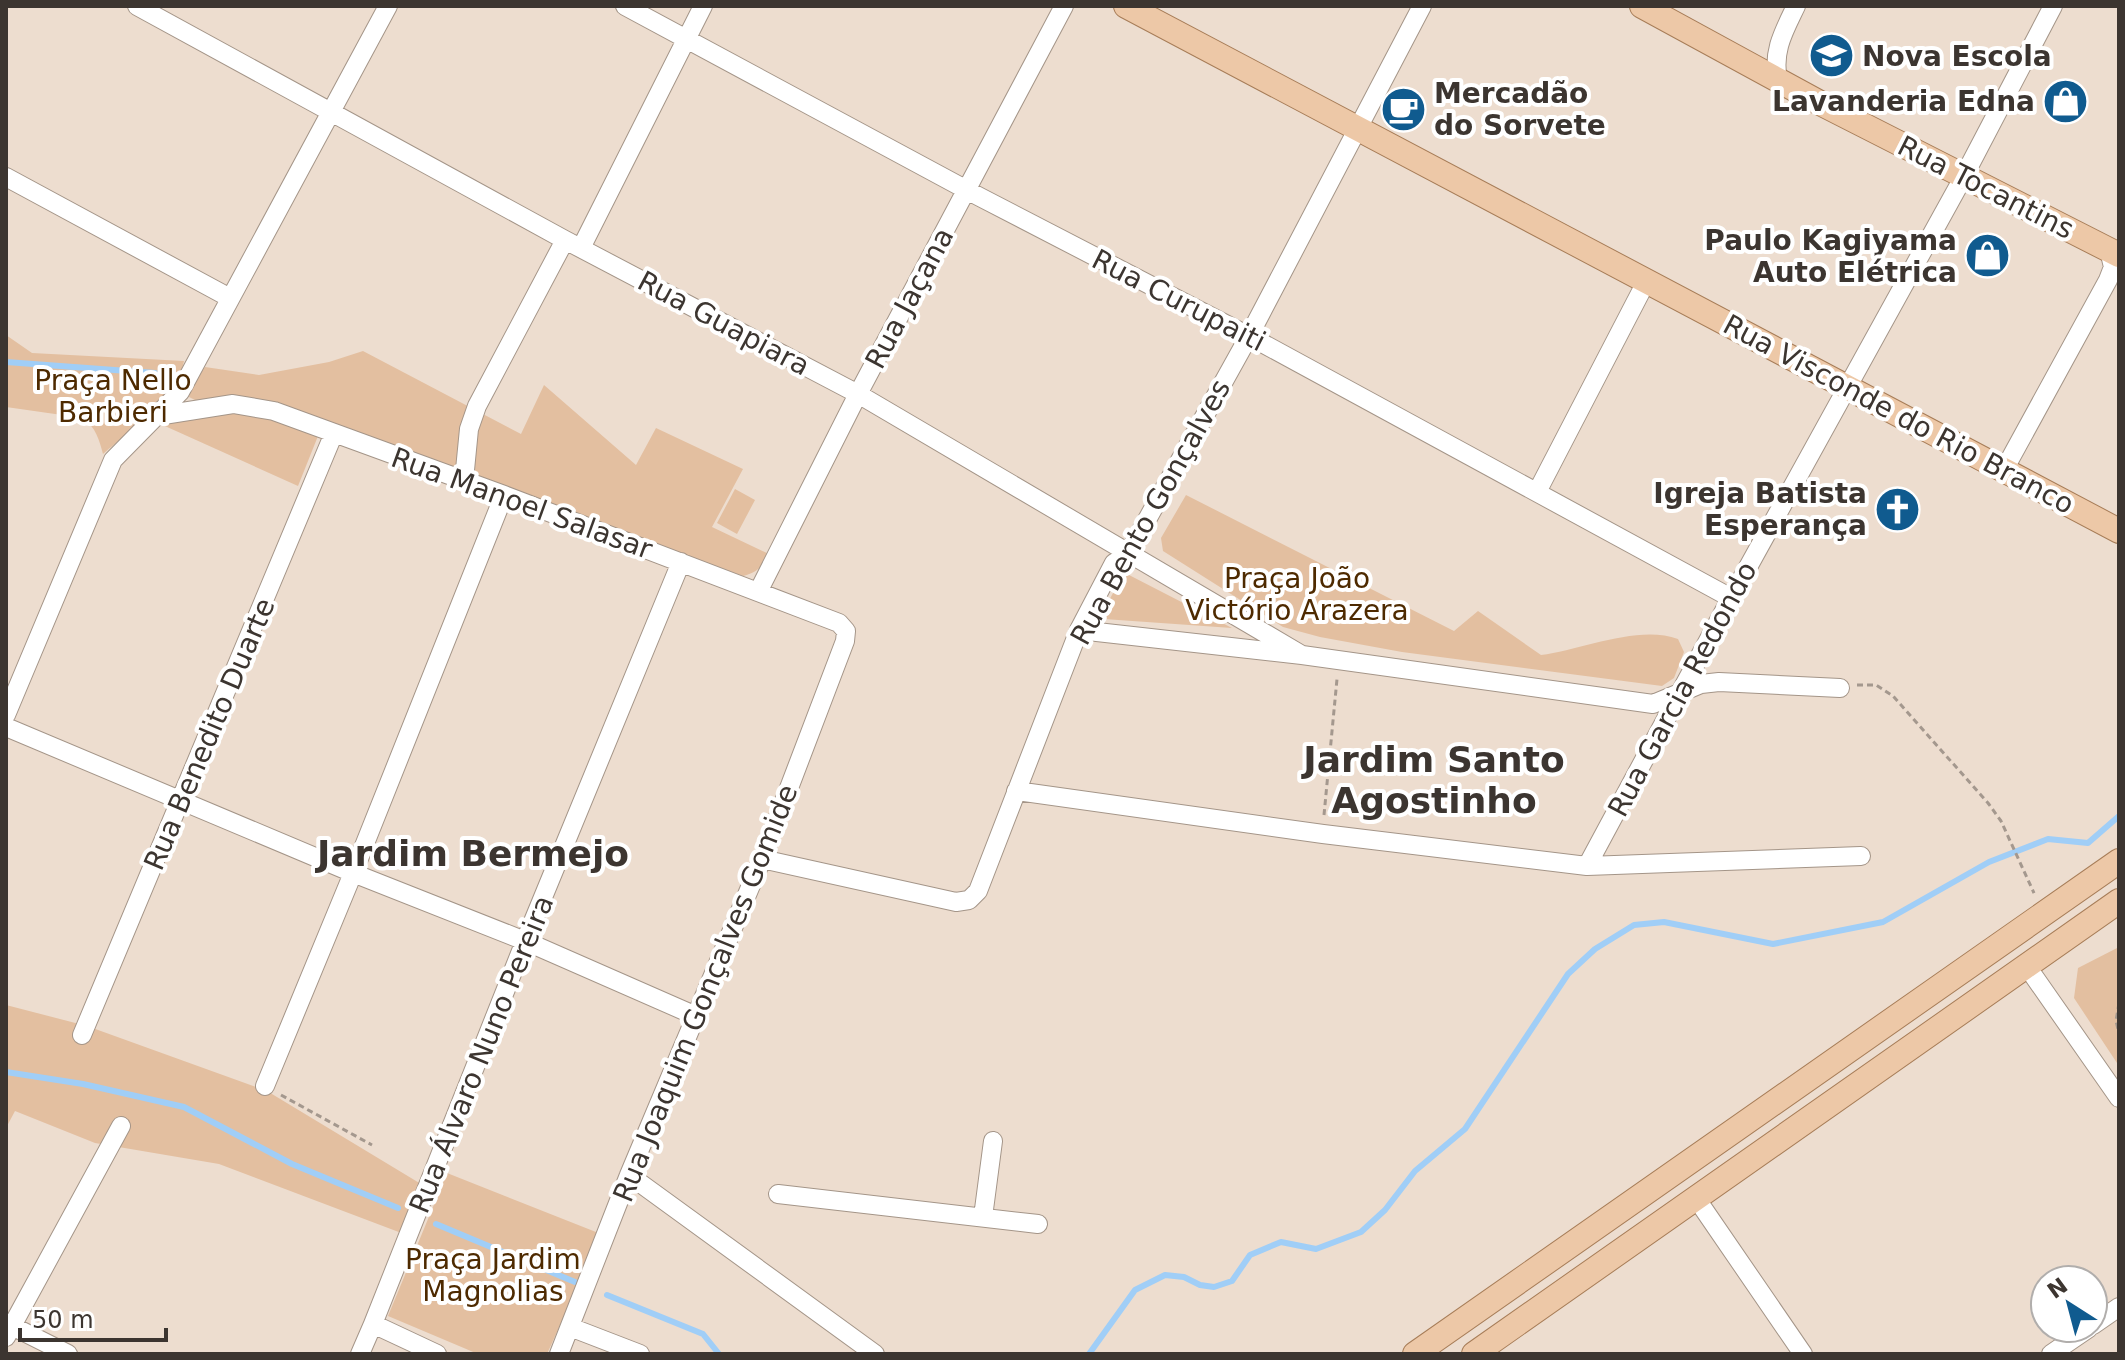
<svg xmlns="http://www.w3.org/2000/svg" width="2125" height="1360" font-family="'DejaVu Sans',sans-serif">
<rect width="100%" height="100%" fill="#edddcf"/>
<path fill="#e3bfa0" d="M6,335L32,353L184,361C177,400 131,429 103,454C99,439 96,428 83,418L6,407Z
M363,351L521,434L544,385L636,465L656,428L743,469L712,527L769,554C763,567 757,572 743,576L344,431L234,398L197,401L189,397L190,388L205,367L259,375L329,362Z
M218,412L277,417L318,436L298,486L156,422Z
M735,489L755,500L737,534L717,523Z
M1186,495L1454,631L1478,611L1541,655C1581,650 1639,624 1678,639L1684,652L1674,678L1662,686L1402,652L1320,637L1283,627L1163,551L1161,538Z
M1123,574L1129,575L1232,628L1104,619L1103,612Z
M2119,947V1066L2074,998L2078,968Z
M6,1005L87,1026L267,1091L421,1184L404,1234L219,1164L95,1143L15,1111L6,1128Z
M447,1173L601,1234L547,1354H478L388,1316Z"/>
<g fill="none" stroke-linecap="round" stroke-linejoin="round">
<path stroke="#a0cef7" stroke-width="6" d="M6,362L155,373
M6,1072L83,1084L184,1107L292,1164L398,1208
M436,1224L575,1282
M607,1295L703,1334L719,1354
M1089,1354L1135,1290L1165,1275L1184,1277L1200,1285L1214,1287L1232,1281L1250,1255L1281,1242L1316,1249L1361,1232L1385,1210L1415,1171L1465,1129L1568,974L1595,949L1634,925L1664,922L1773,944L1883,922L1989,862L2048,839L2088,843L2119,816"/>
<defs>
<path id="minor" d="M137,6L565,240L858,394L1302,655
M625,6L978,196L1262,343L1731,598
M1778,80C1772,51 1784,31 1796,6
M6,177L230,298
M581,248L703,6
M157,416L233,404L274,411L504,495L839,623L846,631L845,641L762,859L629,1175L559,1354
M2004,470L2108,280L2113,267L2109,250
M464,480L469,429L477,406L565,240
M1537,492L1647,280
M758,592L858,394L1064,6
M1079,630L1302,655L1653,704L1701,684L1719,682L1840,688
M6,715L113,460L180,392L388,6
M6,727L353,873L525,941L696,1016
M1016,791L1323,834L1587,866L1861,856
M762,859L956,902L969,900L978,891L1079,630L1114,563L1128,554L1249,336L1422,6
M1587,866L1731,598L1964,176L2053,6
M2026,965L2119,1098
M82,1035L334,433
M265,1086L358,861L504,495
M629,1175L875,1354
M778,1194L1038,1224
M1696,1198L1803,1354
M983,1217L993,1141
M6,1323L68,1354
M373,1324L525,941L681,562
M2093,1325L2119,1307
M570,1327L640,1354
M6,1337L121,1126
M360,1354L373,1324L437,1354
M2051,1354L2089,1328"/>
<path id="major" d="M1126,6L2119,531
M1642,6L1820,103L2119,255
M1415,1354L2119,861
M1474,1354L2119,901"/>
</defs>
<use href="#minor" stroke="#a49588" stroke-width="20"/>
<use href="#major" stroke="#a77d58" stroke-width="26"/>
<path stroke="#a4988e" stroke-width="3" stroke-dasharray="6 4" stroke-linecap="butt" d="M1857,685H1876L1893,696L1988,803L2001,821L2034,893
M1324,815L1337,679
M2119,1003L2116,1021L2119,1033
M281,1095L372,1145"/>
<use href="#minor" stroke="#fff" stroke-width="18"/>
<use href="#major" stroke="#edc8a7" stroke-width="24"/>
</g>
<defs>
<symbol id="school-disc" viewBox="-11 -11 22 22"><circle r="9.5" fill="#105b8f" stroke="#fff"/><path d="M0-5L7-2L0 1L-7-2ZM-4 1L0 2.5L4 1V4Q0 6-4 4Z" fill="#fff"/></symbol>
<symbol id="shop-disc" viewBox="-11 -11 22 22"><circle r="9.5" fill="#105b8f" stroke="#fff"/><path d="M-5-2.5h2.3a2.7 3.5 0 0 1 5.4 0H5L5.5 6h-11ZM-1.5-2.5h3a1.5 2.3 0 0 0-3 0Z" fill="#fff"/></symbol>
<symbol id="cafe-disc" viewBox="-11 -11 22 22"><circle r="9.5" fill="#105b8f" stroke="#fff"/><path d="M-5.5-4.5H6V0H3Q3 3.5 0 3.5H-2.5Q-5.5 3.5-5.5 0ZM3-3.2v2h1.7v-2ZM-6 4.5H4V6H-6Z" fill="#fff"/></symbol>
<symbol id="church-disc" viewBox="-11 -11 22 22"><circle r="9.5" fill="#105b8f" stroke="#fff"/><path d="M-1.2-6h2.4v3.5h3.3v2.4h-3.3V6h-2.4V-.1h-3.3v-2.4h3.3Z" fill="#fff"/></symbol>
</defs>
<g fill-rule="evenodd">
<use href="#school-disc" x="1806" y="30" width="51" height="51"/>
<use href="#shop-disc" x="2040" y="76" width="51" height="51"/>
<use href="#cafe-disc" x="1378" y="84" width="51" height="51"/>
<use href="#shop-disc" x="1962" y="230" width="51" height="51"/>
<use href="#church-disc" x="1872" y="484" width="51" height="51"/>
</g>
<g text-anchor="middle" stroke-width="8" stroke-linejoin="round" paint-order="stroke">
<g font-size="28" font-weight="bold" fill="#3c3530" stroke="#fff" text-anchor="end">
<text x="1862" y="66" text-anchor="start">Nova Escola</text>
<text x="1434" y="103" text-anchor="start">Mercadão<tspan x="1434" dy="32">do Sorvete</tspan></text>
<text x="2035" y="111">Lavanderia Edna</text>
<text x="1957" y="250">Paulo Kagiyama<tspan x="1957" dy="32">Auto Elétrica</tspan></text>
<text x="1867" y="503">Igreja Batista<tspan x="1867" dy="32">Esperança</tspan></text>
</g>
<g font-size="28" fill="#3c3530" stroke="#fff">
<text transform="translate(1986 187) rotate(27)" y="10">Rua Tocantins</text>
<text transform="translate(909 298) rotate(-62)" y="10">Rua Jaçana</text>
<text transform="translate(1179 300) rotate(27)" y="10">Rua Curupaiti</text>
<text transform="translate(724 323) rotate(28)" y="10">Rua Guapiara</text>
<text transform="translate(1899 414) rotate(28)" y="10">Rua Visconde do Rio Branco</text>
<text transform="translate(522 503) rotate(20)" y="10">Rua Manoel Salasar</text>
<text transform="translate(1150 512) rotate(-61)" y="10">Rua Bento Gonçalves</text>
<text transform="translate(1682 689) rotate(-62)" y="10">Rua Garcia Redondo</text>
<text transform="translate(209 734) rotate(-67)" y="10">Rua Benedito Duarte</text>
<text transform="translate(705 993) rotate(-68)" y="10">Rua Joaquim Gonçalves Gomide</text>
<text transform="translate(481 1054) rotate(-68)" y="10">Rua Álvaro Nuno Pereira</text>
</g>
<g font-size="28" fill="#4e2a00" stroke="#fff">
<text x="113" y="390">Praça Nello<tspan x="113" dy="32">Barbieri</tspan></text>
<text x="1297" y="588">Praça João<tspan x="1297" dy="32">Victório Arazera</tspan></text>
<text x="493" y="1269">Praça Jardim<tspan x="493" dy="32">Magnolias</tspan></text>
</g>
<g font-size="36" font-weight="bold" fill="#3c3530" stroke="#fff">
<text x="1434" y="772">Jardim Santo<tspan x="1434" dy="41">Agostinho</tspan></text>
<text x="473" y="866">Jardim Bermejo</text>
</g>
</g>
<rect width="2125" height="1360" fill="none" stroke="#3c3530" stroke-width="16"/>
<g transform="translate(2069 1304) rotate(324)"><circle r="38" fill="#ffffff" stroke="#b1aeac" stroke-width="2"/>
<path d="M0-6L14 30L0 20L-14 30Z" fill="#105b8f"/>
<text y="-12" font-size="22" font-weight="bold" text-anchor="middle" fill="#3c3530">N</text>
</g>
<path d="M20 1328v12h146v-12" fill="none" stroke="#3c3530" stroke-width="4"/>
<text x="32" y="1328" font-size="24" fill="#3c3530" stroke="#ffffff" stroke-width="6" paint-order="stroke">50 m</text>
</svg>
